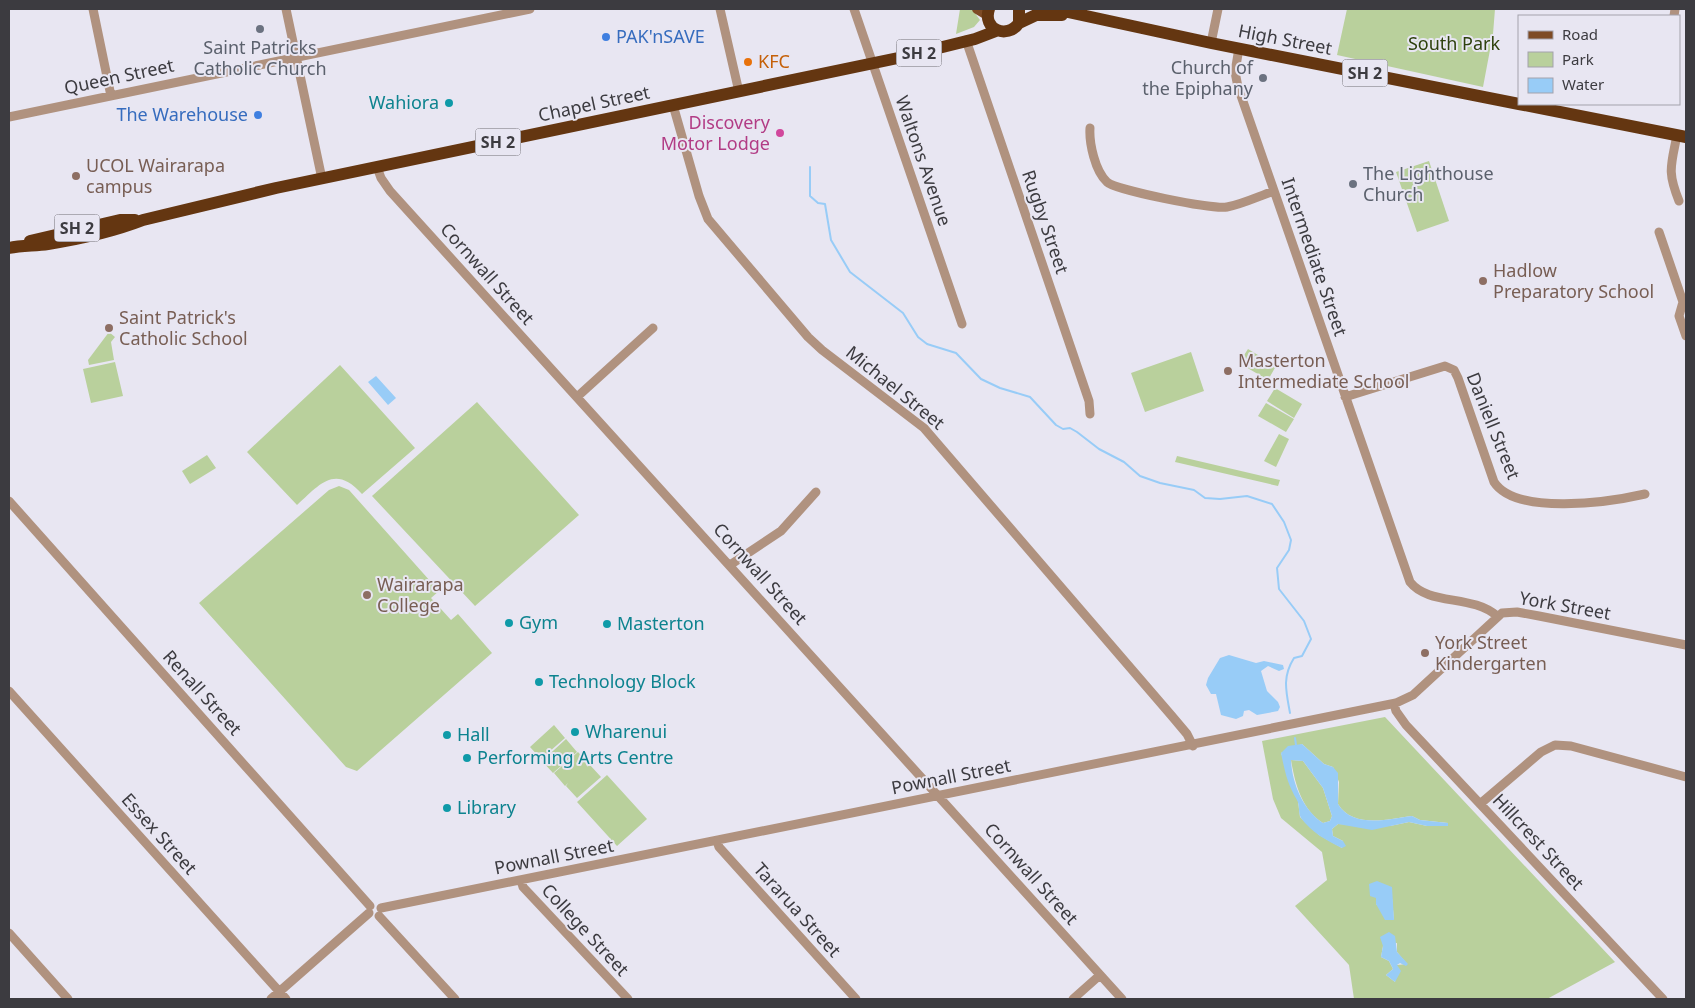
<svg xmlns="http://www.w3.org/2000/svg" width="1695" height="1008" font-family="'Noto Sans',sans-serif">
<rect width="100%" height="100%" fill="#e8e6f2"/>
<path fill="#b9d09c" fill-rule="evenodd" d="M960,9H972L980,20L974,27L956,34Z
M1347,9H1495L1493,34L1483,87L1337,55Z
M1429,161L1449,221L1417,232L1396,172Z
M109,332L115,337L111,342L114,360L89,365L88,360Z
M1248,349L1276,366L1268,380L1239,363Z
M1191,352L1204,391L1145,412L1131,373Z
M115,362L123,396L91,403L83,369Z
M340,365L415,448L362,494C335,464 320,484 297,505L247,452Z
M1275,388L1302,404L1294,418L1267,401Z
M477,402L579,515L475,606L372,496Z
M1266,403L1294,419L1286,432L1258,416Z
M1279,434L1289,439L1276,467L1264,461Z
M207,455L216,468L190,484L182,471Z
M1177,456L1280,480L1278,486L1175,462Z
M339,486L349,490L439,591L431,598L451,620L458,614L492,653L357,771L346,767L199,603L329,490Z
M1385,717L1615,962L1547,999H1354L1349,965L1295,906L1327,880L1322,852L1281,818L1273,799L1262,741ZM1302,744L1324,764L1333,767L1339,782L1338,804C1353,829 1389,819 1412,816L1420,820L1448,823V826H1427L1409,822L1390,826L1338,824L1332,829L1333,836L1343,841L1342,848L1319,835L1300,817L1298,801L1281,753ZM1391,887L1394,920L1376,904V898ZM1397,943V952L1407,964L1397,965L1395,982L1386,975L1393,969L1389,961L1381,957L1383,946Z
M554,725L565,738L541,759L530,747Z
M566,739L577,752L553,773L542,761Z
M578,752L589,764L587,767L590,765L601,777L577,798L566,786L568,783L565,786L554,773Z
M1291,760L1303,761L1323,788L1332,816L1330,821L1323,823C1302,810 1295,784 1291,760Z
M607,775L647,819L617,846L577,802Z"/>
<path fill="#98ccf7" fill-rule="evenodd" d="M376,376L396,398L388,405L368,382Z
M1229,655L1256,663L1264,661L1283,665L1284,669L1279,671L1268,666L1261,671L1267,691L1278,702L1280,707L1278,711L1257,715L1249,710L1244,711L1243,716L1236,719L1221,715L1216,694H1211L1206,685L1208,678L1220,658Z
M1302,744L1324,764L1333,767L1338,773V804C1353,829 1389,819 1412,816L1420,820L1448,823V826H1427L1409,822L1372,830L1338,824L1332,829L1333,836L1343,841L1346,846L1342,848C1327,841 1311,832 1301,818C1298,813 1300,805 1297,800C1287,783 1285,772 1281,753L1288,746ZM1291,760L1303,761L1323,788L1332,816L1330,821L1323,823C1303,810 1292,783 1291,760Z
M1377,881L1392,887L1394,920H1385L1376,904V898L1370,896L1369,884Z
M1389,932L1395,936L1397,952L1408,964L1406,966L1400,963L1397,965L1401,971L1395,982L1386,975L1393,969L1389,961L1381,957L1383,946L1380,937Z"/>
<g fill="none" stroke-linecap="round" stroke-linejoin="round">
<path stroke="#98ccf7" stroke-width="2" d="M810,167V196L818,203L825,204L831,240L850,272L903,313L918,337L927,344L956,353L981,379L1000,388L1030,397L1056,425L1063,429L1070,428L1077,432L1099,449L1124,462L1140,476L1160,483L1194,490L1205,498L1220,499L1247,496L1272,504L1284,522L1291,540L1289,550L1277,568L1279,589L1304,621L1311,639L1302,656L1294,658C1282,677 1286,691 1290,713
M1295,738L1296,745"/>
<path stroke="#b0927f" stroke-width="9" d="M93,9L111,96
M286,9L322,179
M720,9L739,92
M854,9L962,324
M1674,16L1675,9
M966,40L1089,401L1090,414
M1211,43L1218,9
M1239,48L1235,72L1238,87L1410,582C1429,606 1472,594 1497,616
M673,105L699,196L708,219L808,337L822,350L924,428L1171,715L1187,734L1193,746
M9,117L530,9
M1090,128C1089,143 1095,171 1107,182C1115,190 1214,210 1227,207C1243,204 1259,196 1274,191
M1677,135C1671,166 1667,171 1679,201
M377,167L381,178L390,191L1122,999
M1659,232L1683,302L1679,316L1686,336
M577,397L653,328
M1345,397L1445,366L1454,370L1458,378L1494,482C1516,516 1610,502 1645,494
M9,501L370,906
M730,565L781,531L816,492
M9,691L286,999
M1394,704L1396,711L1406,725L1663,999
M1480,804L1541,752L1555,745L1571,746L1686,777
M717,841L719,847L856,999
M521,880L523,887L628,999
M381,908L1396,703L1413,695L1502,613L1517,612L1539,616L1686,645
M379,916L455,999
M9,933L68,999
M271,999L369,913
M1073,999L1100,975"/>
<path stroke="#7e4b25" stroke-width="10" d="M977,9L987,15"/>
<path stroke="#643611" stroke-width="12" d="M989,9C982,29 1007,40 1019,23V9
M1054,9L1211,43L1519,104
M1019,23L1036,15H1062
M1519,104L1686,137
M30,241L120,220H135
M9,248C22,245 35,246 48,244C80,239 112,232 143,220L276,188L898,58L975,39L996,31"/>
</g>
<g fill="#6b7280" stroke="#e8e6f2" stroke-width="2">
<circle cx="260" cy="29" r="5"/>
<circle cx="1263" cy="78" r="5"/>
<circle cx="1353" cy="184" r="5"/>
</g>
<g fill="#3f7fe0" stroke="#e8e6f2" stroke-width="2">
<circle cx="606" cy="37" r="5"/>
<circle cx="258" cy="115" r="5"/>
</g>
<circle fill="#e8710a" stroke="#e8e6f2" stroke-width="2" cx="748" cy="62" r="5"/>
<g fill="#0f9aa8" stroke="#e8e6f2" stroke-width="2">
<circle cx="449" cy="103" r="5"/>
<circle cx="509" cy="623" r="5"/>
<circle cx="607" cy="624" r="5"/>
<circle cx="539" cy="682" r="5"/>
<circle cx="575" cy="732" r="5"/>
<circle cx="447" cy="735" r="5"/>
<circle cx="467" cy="758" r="5"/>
<circle cx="447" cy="808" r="5"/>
</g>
<circle fill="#d1479c" stroke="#e8e6f2" stroke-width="2" cx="780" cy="133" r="5"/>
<g fill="#8d6e63" stroke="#e8e6f2" stroke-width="2">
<circle cx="76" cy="176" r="5"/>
<circle cx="1483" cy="281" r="5"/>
<circle cx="109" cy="328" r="5"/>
<circle cx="1228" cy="371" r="5"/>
<circle cx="367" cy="595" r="5"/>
<circle cx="1425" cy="653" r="5"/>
</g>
<g text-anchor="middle" stroke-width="4" stroke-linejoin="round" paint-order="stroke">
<g fill="#e8e6f2" stroke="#706e75" stroke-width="1">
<rect x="896.5" y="39.5" width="45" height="27" rx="4"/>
<rect x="1342.5" y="59.5" width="45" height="27" rx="4"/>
<rect x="475.5" y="128.5" width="45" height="27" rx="4"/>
<rect x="54.5" y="214.5" width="45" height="27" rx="4"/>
</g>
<g font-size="16" font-weight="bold" fill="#3c3b40">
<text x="919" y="59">SH 2</text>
<text x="1365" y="79">SH 2</text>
<text x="498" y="148">SH 2</text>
<text x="77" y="234">SH 2</text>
</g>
<g font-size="18" fill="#366cbe" stroke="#e8e6f2" text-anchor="start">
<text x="616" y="43">PAK'nSAVE</text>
<text x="248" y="121" text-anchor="end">The Warehouse</text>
</g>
<g font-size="18" fill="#3c3b40" stroke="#e8e6f2">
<text transform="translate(1285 40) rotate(11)" y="6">High Street</text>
<text transform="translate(119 77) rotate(-12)" y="6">Queen Street</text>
<text transform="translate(594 104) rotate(-12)" y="6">Chapel Street</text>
<text transform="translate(923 161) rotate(71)" y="6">Waltons Avenue</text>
<text transform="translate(1045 222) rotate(71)" y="6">Rugby Street</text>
<text transform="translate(1314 257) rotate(71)" y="6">Intermediate Street</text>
<text transform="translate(487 274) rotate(48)" y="6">Cornwall Street</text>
<text transform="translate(895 388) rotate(39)" y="6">Michael Street</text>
<text transform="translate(1493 426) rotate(68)" y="6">Daniell Street</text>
<text transform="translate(760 574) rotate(48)" y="6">Cornwall Street</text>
<text transform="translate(1565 606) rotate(10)" y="6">York Street</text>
<text transform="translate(202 693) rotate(48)" y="6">Renall Street</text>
<text transform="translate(951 777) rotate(-11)" y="6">Pownall Street</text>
<text transform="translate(159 834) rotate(48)" y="6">Essex Street</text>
<text transform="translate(1538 842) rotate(47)" y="6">Hillcrest Street</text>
<text transform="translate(554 857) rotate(-11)" y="6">Pownall Street</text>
<text transform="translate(1031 874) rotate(48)" y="6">Cornwall Street</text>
<text transform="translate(797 910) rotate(48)" y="6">Tararua Street</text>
<text transform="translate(585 930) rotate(47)" y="6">College Street</text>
</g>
<g font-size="18" fill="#2e410c" stroke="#e8e6f2">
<text x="1454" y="50">South Park</text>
</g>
<g font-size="18" fill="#5b616d" stroke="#e8e6f2">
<text x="260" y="54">Saint Patricks<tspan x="260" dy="21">Catholic Church</tspan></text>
<text x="1253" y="74" text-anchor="end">Church of<tspan x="1253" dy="21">the Epiphany</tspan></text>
<text x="1363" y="180" text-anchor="start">The Lighthouse<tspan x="1363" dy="21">Church</tspan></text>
</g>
<g font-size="18" fill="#c56008" stroke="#e8e6f2" text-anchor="start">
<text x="758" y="68">KFC</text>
</g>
<g font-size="18" fill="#0d838f" stroke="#e8e6f2" text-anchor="start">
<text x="439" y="109" text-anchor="end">Wahiora</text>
<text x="519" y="629">Gym</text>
<text x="617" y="630">Masterton</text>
<text x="549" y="688">Technology Block</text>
<text x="585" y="738">Wharenui</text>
<text x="457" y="741">Hall</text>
<text x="477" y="764">Performing Arts Centre</text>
<text x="457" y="814">Library</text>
</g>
<g font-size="18" fill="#b23c85" stroke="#e8e6f2" text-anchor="end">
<text x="770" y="129">Discovery<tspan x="770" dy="21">Motor Lodge</tspan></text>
</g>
<g font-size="18" fill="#785e54" stroke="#e8e6f2" text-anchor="start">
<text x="86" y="172">UCOL Wairarapa<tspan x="86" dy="21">campus</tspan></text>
<text x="1493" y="277">Hadlow<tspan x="1493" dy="21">Preparatory School</tspan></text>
<text x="119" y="324">Saint Patrick's<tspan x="119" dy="21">Catholic School</tspan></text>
<text x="1238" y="367">Masterton<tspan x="1238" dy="21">Intermediate School</tspan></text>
<text x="377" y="591">Wairarapa<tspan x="377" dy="21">College</tspan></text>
<text x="1435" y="649">York Street<tspan x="1435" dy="21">Kindergarten</tspan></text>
</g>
</g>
<rect width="1695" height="1008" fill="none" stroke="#3c3b40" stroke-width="20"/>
<rect x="1518" y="15" width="162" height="90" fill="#e8e6f2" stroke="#a3a2ab"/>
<rect x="1528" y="31" width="25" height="8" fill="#7e4b25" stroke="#a3a2ab"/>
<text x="1562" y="40" font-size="15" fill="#3c3b40">Road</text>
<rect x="1528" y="52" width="25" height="15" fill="#b9d09c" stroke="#a3a2ab"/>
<text x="1562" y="65" font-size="15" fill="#3c3b40">Park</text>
<rect x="1528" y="78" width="25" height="15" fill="#98ccf7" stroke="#a3a2ab"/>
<text x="1562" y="90" font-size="15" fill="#3c3b40">Water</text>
</svg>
